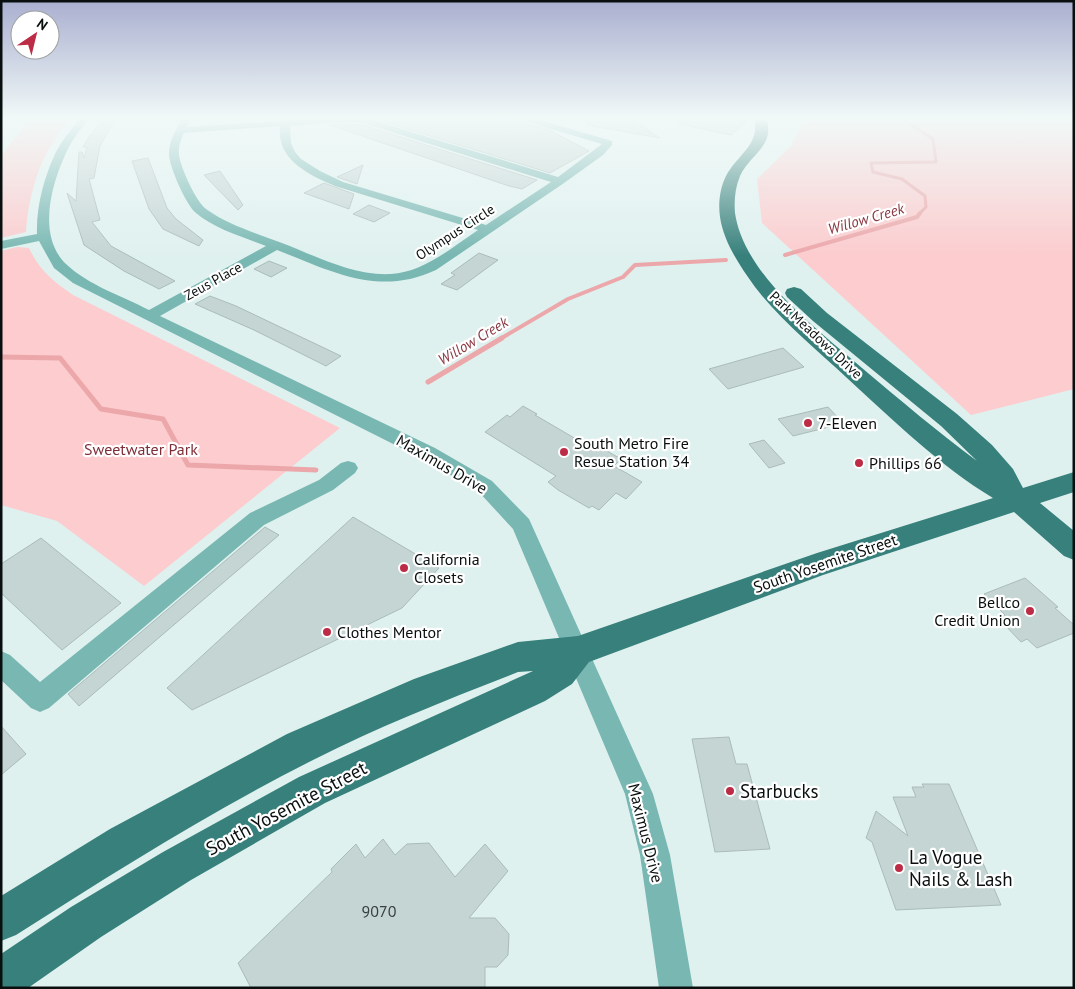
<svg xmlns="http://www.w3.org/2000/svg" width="1075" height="989" font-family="'PT Sans',sans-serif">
<rect width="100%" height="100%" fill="#dff1ef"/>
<path fill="#fcccce" d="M30,118H73C67,125 59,131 55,139C37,165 28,201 26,232L1,238V156Z
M805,118H1070L1074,119V389L971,415L762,223L757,179L791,146Z
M17,247L29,248C39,270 54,282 73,295L340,428L144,586L57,521L1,505V251Z"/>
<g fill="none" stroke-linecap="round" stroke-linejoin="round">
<path stroke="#eca7aa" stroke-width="3" d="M901,118L933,139L936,162L871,163L873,172L902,179L925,196L926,207L919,214"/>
<path stroke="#eca7aa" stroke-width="4" d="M785,255L917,217L920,213
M500,339L568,299L623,277L635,265L726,260"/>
<path stroke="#eca7aa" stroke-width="5" d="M1,357L60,358L101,409L163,419L188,465L316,470
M428,382L502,338"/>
</g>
<path fill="#c4d5d3" stroke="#aabbb9" d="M105,118H116L100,146L94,178L89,179L100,220L92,222L111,246L175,281L159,289L124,271L84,245L67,193L76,201L79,152H82L84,158L87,147H83L90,135H91Z
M396,118H518L520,122L549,130L589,151L550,173L378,120Z
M587,118H630L660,138L587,125Z
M680,118H727L747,122L731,135L679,124Z
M347,124L363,125L537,180L522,189L509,186L330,125Z
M148,158L167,208L176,219L203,240L199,246L163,229L149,209L132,161Z
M363,165L357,184L337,177Z
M220,171L243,205L238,210L204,175Z
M324,183L354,194L349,209L304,193Z
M369,205L390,213L374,222L353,214Z
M479,253L498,260L457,290L441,284L455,275L451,273Z
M269,261L287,268L271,277L254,269Z
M210,296L236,306L341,356L326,366L254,330L195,304Z
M783,348L804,367L728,389L709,369Z
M523,406L537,414L535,415L588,446L593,443L621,459L614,466L642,482L626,499L616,493L599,510L592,506L589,508L558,490L548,482L556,476L485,432L507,415L510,417Z
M828,407L841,421L827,425L829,427L793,436L778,419Z
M764,440L785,463L769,468L749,444Z
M353,517L439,568L402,608L192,710L167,688Z
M265,527L279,535L79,706L68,694Z
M41,538L121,603L62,650L1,593V564Z
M1025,578L1058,607L1055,608L1074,625V633L1037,648L1027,639L1021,642L998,618L1005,615L984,594Z
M1,726L26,754L1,775Z
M729,737L736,764H747L770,849L715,852L692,739Z
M922,784H949L1001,905L896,910L872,842L866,838L876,811L908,836L893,797H916L912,787H924Z
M383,839L395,855L407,844L429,843L455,877L485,844L508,871L469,918H495L509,934L508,955L497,967H485V988H251L238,963L332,872L331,869L356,844L365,858Z"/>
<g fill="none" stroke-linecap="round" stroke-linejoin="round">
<path fill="#79b7b2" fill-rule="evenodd" d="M80,118H89C81,129 71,141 66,153C51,185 37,236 66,264C88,285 122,296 149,310L266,246C243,237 215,229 196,213C186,205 169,166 169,154C169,140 176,129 183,118H192L187,127L281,121L282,118H290V120L366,118L558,177L602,144L521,120L520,118H533L612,141V145L603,155L564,183L436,270C378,297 331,271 277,250L160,316L435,448L492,481L529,519L653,794L670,855L693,988H659L640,855L625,794L513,529L478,491L421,458L73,283L54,268L39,241L1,249V241L37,234C36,207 44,178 55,154C61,141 72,129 80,118ZM347,122L363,123L551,182L486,225L343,182L320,171L301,159L295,152L291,143L290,126ZM280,126C276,160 310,175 335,186L478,230C451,248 424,272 391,274C353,276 316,256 282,243C256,233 228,225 206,209C196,202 180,166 179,155C178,147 181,139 184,133Z
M348,461L355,463L358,468L355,473L333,490L264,525L49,708L40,712L31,708L1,680V651L10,655L40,682L250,513L319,480L341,463Z"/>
<path fill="#37807b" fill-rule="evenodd" d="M754,118H766C776,146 750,154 740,176C735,188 734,201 735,213C744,275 818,330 862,368C900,400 938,432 977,461L941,426L813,321L787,297L785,293L787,289L794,287L801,289L827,313L957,414L992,445L1013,469L1023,488L1074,472V492L1040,503L1074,531V560L1064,556L1014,512L823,575L589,662L572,684L545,701L325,803L191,880L101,937L28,988H1V954L71,907L163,852L299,777L533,671L518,672C449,699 379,726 313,760C210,812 113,873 16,935L1,941V896L110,829L287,734L414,679L518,642L578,636L817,553L993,498C940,466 893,420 847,378C816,349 781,321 755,287C740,266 724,243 720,217C718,203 720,188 726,176C737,155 761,144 754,118Z"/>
</g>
<linearGradient id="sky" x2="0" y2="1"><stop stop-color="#a9afcf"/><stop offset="0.46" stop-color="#f1f9f8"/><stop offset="1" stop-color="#f1f9f8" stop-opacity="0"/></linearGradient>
<rect width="1075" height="256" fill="url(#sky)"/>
<g fill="#bd2c46" stroke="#fff" stroke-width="2">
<circle cx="808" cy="423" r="5"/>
<circle cx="564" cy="452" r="5"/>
<circle cx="859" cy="463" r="5"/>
<circle cx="404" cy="568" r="5"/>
<circle cx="1030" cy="611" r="5"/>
<circle cx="327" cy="632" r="5"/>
<circle cx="730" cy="791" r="5"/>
<circle cx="899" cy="868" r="5"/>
</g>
<g text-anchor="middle" stroke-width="4.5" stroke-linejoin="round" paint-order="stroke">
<g font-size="14" fill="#090f0e" stroke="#fff">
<text transform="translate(455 232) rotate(-33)" y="5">Olympus Circle</text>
<text transform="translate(213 281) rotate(-29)" y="5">Zeus Place</text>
<text transform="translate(816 335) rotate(43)" y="5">Park Meadows Drive</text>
</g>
<g font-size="15" font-style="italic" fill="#8a3841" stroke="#fff">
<text transform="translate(866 219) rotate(-16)" y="5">Willow Creek</text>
<text transform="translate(473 341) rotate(-31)" y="5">Willow Creek</text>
</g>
<g font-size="16" fill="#090f0e" stroke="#fff" text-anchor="start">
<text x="818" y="429">7-Eleven</text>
<text x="574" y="449">South Metro Fire<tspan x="574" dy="18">Resue Station 34</tspan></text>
<text x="869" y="469">Phillips 66</text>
<text x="414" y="565">California<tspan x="414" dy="18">Closets</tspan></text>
<text x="1020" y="608" text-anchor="end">Bellco<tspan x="1020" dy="18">Credit Union</tspan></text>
<text x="337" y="638">Clothes Mentor</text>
</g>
<g font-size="16" fill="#7f2e38" stroke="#fff">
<text x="141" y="455">Sweetwater Park</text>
</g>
<g font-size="16" fill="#090f0e" stroke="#fff">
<text transform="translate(442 464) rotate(30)" y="6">Maximus Drive</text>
<text transform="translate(825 563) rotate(-19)" y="6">South Yosemite Street</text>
<text transform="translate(646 833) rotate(76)" y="6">Maximus Drive</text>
</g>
<g font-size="16" fill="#38403f">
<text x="379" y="917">9070</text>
</g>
<g font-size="19" fill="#090f0e" stroke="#fff" text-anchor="start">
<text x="740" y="798">Starbucks</text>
<text x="909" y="864">La Vogue<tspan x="909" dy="22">Nails &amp; Lash</tspan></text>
</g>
<g font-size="19" fill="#090f0e" stroke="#fff">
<text transform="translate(286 808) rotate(-28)" y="7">South Yosemite Street</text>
</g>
</g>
<rect width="1075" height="989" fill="none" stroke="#090f0e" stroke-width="5"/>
<g transform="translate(35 35) rotate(35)"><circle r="24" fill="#ffffff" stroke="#9d9f9f"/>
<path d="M0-4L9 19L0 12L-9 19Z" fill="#bd2c46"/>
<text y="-8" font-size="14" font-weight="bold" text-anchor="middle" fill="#090f0e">N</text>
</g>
</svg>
